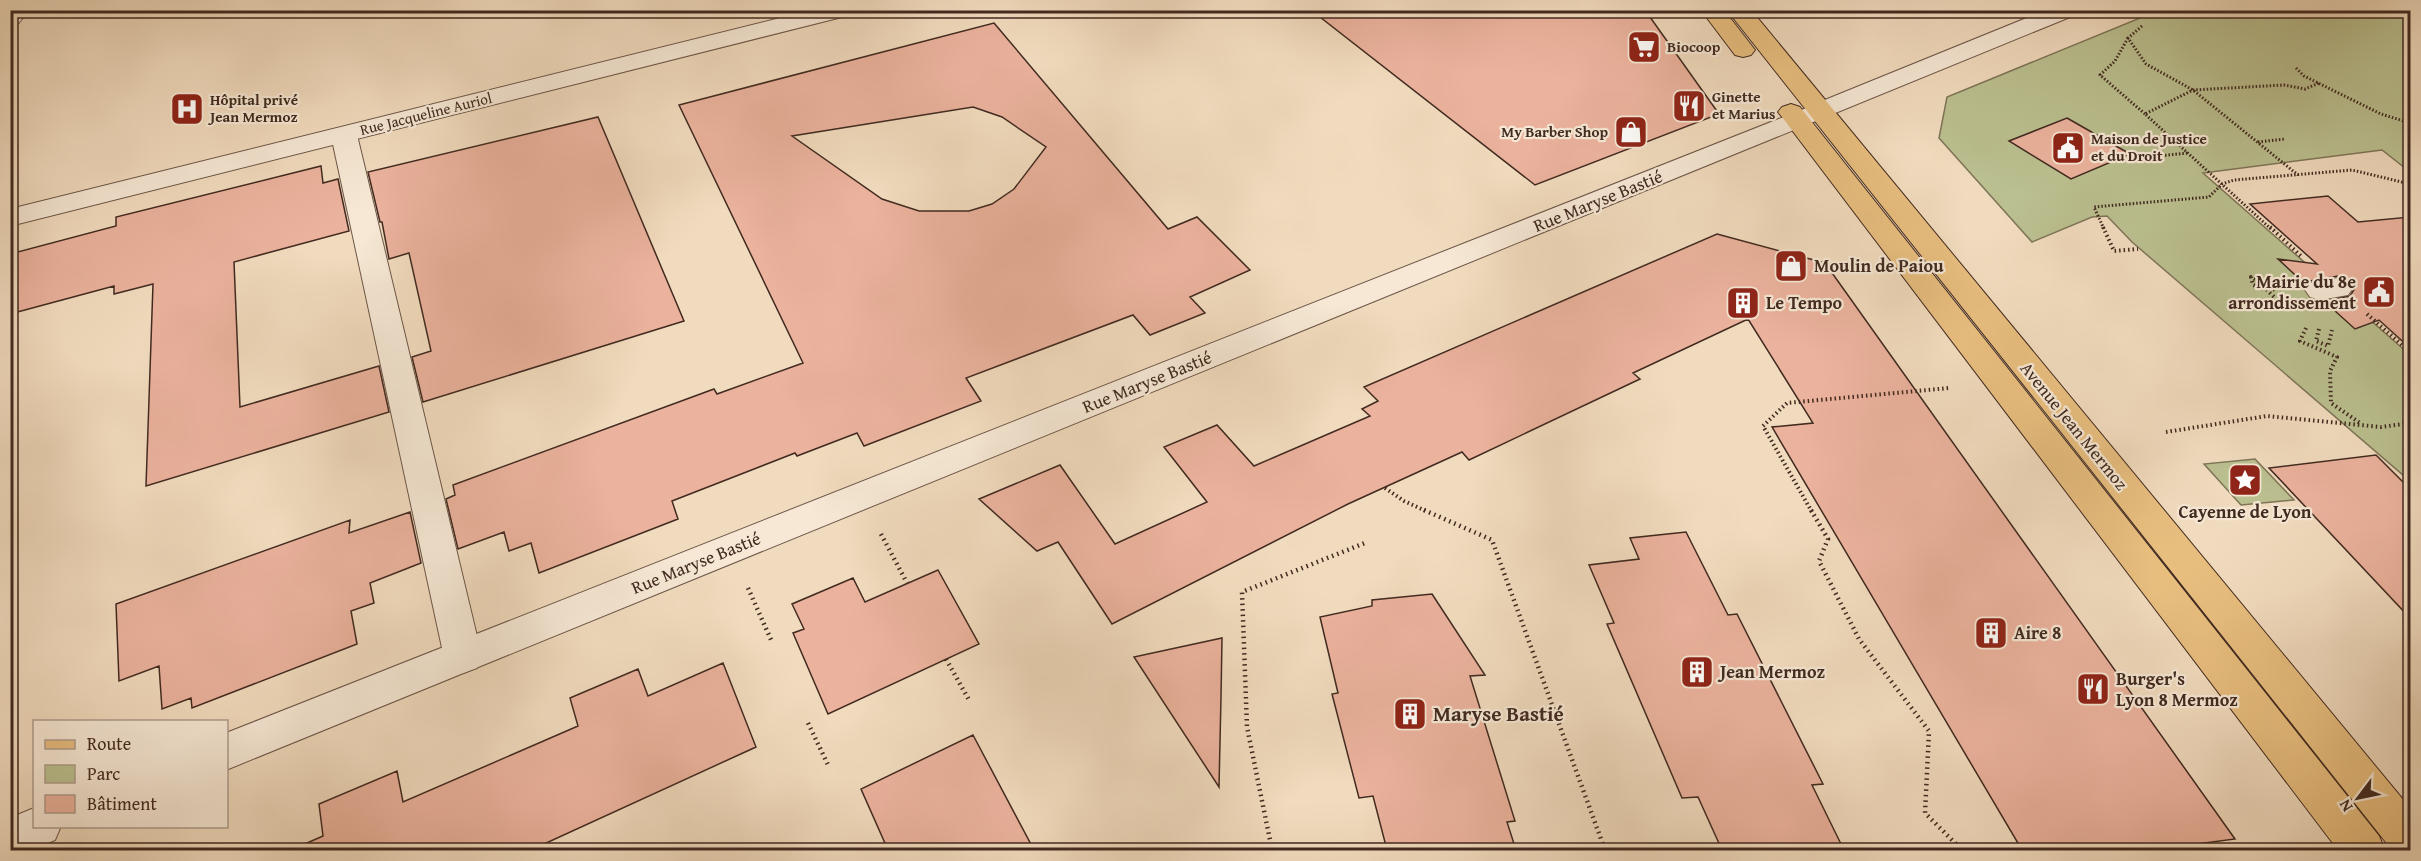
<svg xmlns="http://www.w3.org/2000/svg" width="2421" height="861" font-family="'Gentium Book Plus',serif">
<rect width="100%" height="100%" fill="#f1dbbe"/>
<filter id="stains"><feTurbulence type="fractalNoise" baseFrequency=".00333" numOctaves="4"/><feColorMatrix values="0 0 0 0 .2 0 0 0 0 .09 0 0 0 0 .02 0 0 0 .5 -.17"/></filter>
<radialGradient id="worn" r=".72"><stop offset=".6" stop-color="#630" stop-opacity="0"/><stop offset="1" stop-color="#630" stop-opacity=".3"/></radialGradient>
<path fill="#bbc090" stroke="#7e7558" stroke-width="1.5" d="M2157,11H2410V172L2382,150L2203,173L2410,355V481L2132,242L2107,216L2092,217L2032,242L1939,138L1947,97Z
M2255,459L2294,500L2241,505L2204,464Z"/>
<path fill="#ebb29d" stroke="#412a20" stroke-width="1.5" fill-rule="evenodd" d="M1311,10H1645L1719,114L1535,185Z
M994,23L1168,229L1197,217L1250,270L1190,297L1205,313L1150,335L1133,315L966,378L981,401L864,446L857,433L797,456L795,453L672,501L678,519L539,573L531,543L509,551L504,532L458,549L446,499L455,495L453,485L714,389L717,394L803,363L679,105ZM973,107L1002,117L1046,147L1014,189L992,204L969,211H919L882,199L792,136Z
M598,117L684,321L423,402L412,357L431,351L409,253L389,259L382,222H380L368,172Z
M2067,118L2130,154L2071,179L2009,141Z
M321,166L323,183L338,179L349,231L234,262L240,407L379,366L389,412L146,486L153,284L114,294V286L10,314V254L116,226V217Z
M2328,196L2358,222L2410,217V348L2379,320L2355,329L2324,301L2350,296L2355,288L2350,280L2338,276L2310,281L2306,285L2278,259L2317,264L2250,204Z
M1717,234L1825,263L2235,839L2152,850H2022L1772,427L1813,423L1748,319L1633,373L1640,379L1469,460L1462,452L1348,504L1112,624L1058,542L1037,551L979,499L1060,465L1115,544L1207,502L1164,447L1217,425L1254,466L1370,416L1362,409L1378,401L1364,387Z
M2376,455L2410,489V618L2269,468Z
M410,512L421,563L370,583L374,603L351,611L357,644L192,708L191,698L162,709L159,666L119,681L116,604L350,520L349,533Z
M1686,532L1728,615L1737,614L1823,784L1812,785L1842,846L1805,850H1722L1698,797L1682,798L1607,624L1614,623L1589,565L1639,559L1630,538Z
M938,570L979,644L828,714L793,633L804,629L792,604L853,578L865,602Z
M1432,594L1485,675L1470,676L1515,821L1507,822L1516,850H1387L1373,796L1359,798L1332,694L1338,693L1320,617L1372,606V600Z
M1222,638L1221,697L1219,787L1134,657Z
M723,663L756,747L531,850H291L323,836L319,804L397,771L403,802L578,726L570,698L638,669L648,696Z
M973,735L1034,850H888L861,789Z"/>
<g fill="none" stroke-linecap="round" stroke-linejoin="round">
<defs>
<path id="service" d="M344,127L353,129L357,135L482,657L477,668L463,673L449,668L444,657L331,135L335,129Z
M2338,278L2348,281L2353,288L2348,295L2320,300L2310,297L2305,290L2310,283Z"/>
<path id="minor" d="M812,10H853L850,15L10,226V209Z
M2046,10H2078L2075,15L1828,116L1819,119L1810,116L1806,111L1810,106Z"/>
<path id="tertiary" d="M10,10H29L18,24L10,26Z
M1819,103L1828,106L1832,111L1828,116L226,770V733Z
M34,808V826H61L55,840L31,850H10V818Z"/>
<path id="primary" d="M1701,10H1724L1755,50L1751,55L1743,57L1735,55Z
M1727,10H1751L2410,808V850H2392Z
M1791,104L1800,107L2379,836L2385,850H2338L1782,117L1778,112L1782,107Z"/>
</defs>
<use href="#service" stroke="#6d5648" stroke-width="2"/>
<use href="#minor" stroke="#6d5648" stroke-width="2"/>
<use href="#tertiary" stroke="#6d5648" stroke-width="2"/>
<use href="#primary" stroke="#412a20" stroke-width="2"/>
<path stroke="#412a20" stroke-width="3" stroke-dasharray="1.5 2" stroke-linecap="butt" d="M2142,26L2128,38L2146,64L2193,90L2298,175
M2128,38L2115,61L2100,75L2145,114
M2296,68L2304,76L2381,114L2410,123
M2258,142L2285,139
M2158,156L2188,153
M2104,229L2094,207L2209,197L2222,184L2234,180L2352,170L2410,184
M2271,229L2145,114L2193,90L2284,85L2305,89L2319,83"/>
<path stroke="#412a20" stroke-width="4" stroke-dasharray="1.5 3" stroke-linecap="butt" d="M2103,227L2114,251L2138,249
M2270,227L2301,256
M2275,290L2251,277L2253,285L2267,290L2275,298
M2367,314L2410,352
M2306,328L2300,341L2337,357L2330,371L2331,403L2360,423
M2319,329L2316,341L2328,346L2332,330
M2166,432L2267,416L2381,427L2410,423
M1385,488L1404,501L1428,512
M1812,512L1763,426L1787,403L1949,388"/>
<path stroke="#412a20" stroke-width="4.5" stroke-dasharray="1.5 4" stroke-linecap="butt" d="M1424,510L1492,540L1605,850
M1811,510L1828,539L1819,561L1859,639L1929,731L1925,813L1962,850
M881,534L907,583
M748,588L772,642
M946,659L969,700
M808,723L829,767
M1272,850L1247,727L1242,592L1365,543"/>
<use href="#service" fill="#f6e8d5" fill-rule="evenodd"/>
<use href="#minor" fill="#f6e8d5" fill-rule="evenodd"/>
<use href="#tertiary" fill="#f6e8d5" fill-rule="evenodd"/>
<use href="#primary" fill="#e8be7f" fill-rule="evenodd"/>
</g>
<defs>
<symbol id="supermarket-square" viewBox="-11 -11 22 22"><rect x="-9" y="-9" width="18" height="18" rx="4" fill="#8f2418" stroke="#f6e8d5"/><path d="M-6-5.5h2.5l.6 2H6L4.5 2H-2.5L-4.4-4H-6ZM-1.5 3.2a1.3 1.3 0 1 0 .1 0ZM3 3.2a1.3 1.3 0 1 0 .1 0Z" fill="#fff"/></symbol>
<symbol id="restaurant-square" viewBox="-11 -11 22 22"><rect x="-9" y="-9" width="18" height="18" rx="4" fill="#8f2418" stroke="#f6e8d5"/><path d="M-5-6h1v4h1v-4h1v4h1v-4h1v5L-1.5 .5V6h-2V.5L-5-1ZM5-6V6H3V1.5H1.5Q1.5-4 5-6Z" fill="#fff"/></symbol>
<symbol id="hospital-square" viewBox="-11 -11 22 22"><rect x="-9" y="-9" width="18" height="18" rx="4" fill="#8f2418" stroke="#f6e8d5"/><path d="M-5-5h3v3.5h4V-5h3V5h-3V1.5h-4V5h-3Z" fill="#fff"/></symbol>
<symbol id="shop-square" viewBox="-11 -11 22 22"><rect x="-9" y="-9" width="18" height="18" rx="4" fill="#8f2418" stroke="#f6e8d5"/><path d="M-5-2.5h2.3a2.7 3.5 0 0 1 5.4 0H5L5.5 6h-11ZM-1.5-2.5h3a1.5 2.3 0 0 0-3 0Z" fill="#fff"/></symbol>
<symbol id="civic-square" viewBox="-11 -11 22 22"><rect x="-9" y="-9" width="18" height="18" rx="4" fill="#8f2418" stroke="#f6e8d5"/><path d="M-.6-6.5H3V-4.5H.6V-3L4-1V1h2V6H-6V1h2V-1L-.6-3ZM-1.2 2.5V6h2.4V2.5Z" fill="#fff"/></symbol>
<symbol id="building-square" viewBox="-11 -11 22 22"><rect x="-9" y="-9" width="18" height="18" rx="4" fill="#8f2418" stroke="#f6e8d5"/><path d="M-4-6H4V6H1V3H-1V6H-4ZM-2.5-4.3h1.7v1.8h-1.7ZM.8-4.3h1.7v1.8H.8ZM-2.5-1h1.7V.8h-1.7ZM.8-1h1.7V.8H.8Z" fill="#fff"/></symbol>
<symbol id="sight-square" viewBox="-11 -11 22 22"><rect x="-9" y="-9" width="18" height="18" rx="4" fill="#8f2418" stroke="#f6e8d5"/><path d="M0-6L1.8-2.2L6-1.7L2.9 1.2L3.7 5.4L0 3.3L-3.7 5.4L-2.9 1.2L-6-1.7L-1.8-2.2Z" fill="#fff"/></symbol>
</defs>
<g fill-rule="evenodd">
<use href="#supermarket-square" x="1625" y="28" width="38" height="38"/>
<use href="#restaurant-square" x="1670" y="87" width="38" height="38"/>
<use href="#hospital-square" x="168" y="90" width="38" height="38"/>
<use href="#shop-square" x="1612" y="113" width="38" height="38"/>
<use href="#civic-square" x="2049" y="129" width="38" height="38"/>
<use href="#shop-square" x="1772" y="247" width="38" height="38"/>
<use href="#civic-square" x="2360" y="273" width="38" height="38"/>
<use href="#building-square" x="1724" y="284" width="38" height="38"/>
<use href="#sight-square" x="2226" y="461" width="38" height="38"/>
<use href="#building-square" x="1972" y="614" width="38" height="38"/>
<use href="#building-square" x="1678" y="653" width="38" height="38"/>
<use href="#restaurant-square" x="2074" y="670" width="38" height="38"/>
<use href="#building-square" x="1391" y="695" width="38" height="38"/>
</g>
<g text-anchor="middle" stroke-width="4.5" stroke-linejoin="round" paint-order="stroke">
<g font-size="15" font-weight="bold" fill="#412a20" stroke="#f6e8d5" text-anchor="start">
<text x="1667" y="52">Biocoop</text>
<text x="1712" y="102">Ginette<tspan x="1712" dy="17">et Marius</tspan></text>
<text x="210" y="105">Hôpital privé<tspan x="210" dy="17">Jean Mermoz</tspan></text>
<text x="1608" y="137" text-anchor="end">My Barber Shop</text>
<text x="2091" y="144">Maison de Justice<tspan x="2091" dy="17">et du Droit</tspan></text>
</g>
<g font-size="15" fill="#412a20" stroke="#f6e8d5">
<text transform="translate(426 114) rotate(-14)" y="5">Rue Jacqueline Auriol</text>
</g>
<g font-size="18" fill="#412a20" stroke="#f6e8d5">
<text transform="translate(1598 201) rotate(-22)" y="6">Rue Maryse Bastié</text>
<text transform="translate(1147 382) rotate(-22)" y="6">Rue Maryse Bastié</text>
<text transform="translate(2074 426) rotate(51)" y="6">Avenue Jean Mermoz</text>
<text transform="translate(696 563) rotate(-22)" y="6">Rue Maryse Bastié</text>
</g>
<g font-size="18" font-weight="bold" fill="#412a20" stroke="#f6e8d5" text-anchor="start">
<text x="1814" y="272">Moulin de Paiou</text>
<text x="2356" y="288" text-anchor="end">Mairie du 8e<tspan x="2356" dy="21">arrondissement</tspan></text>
<text x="1766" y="309">Le Tempo</text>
<text x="2245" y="518" text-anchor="middle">Cayenne de Lyon</text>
<text x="2014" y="639">Aire 8</text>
<text x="1720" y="678">Jean Mermoz</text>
<text x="2116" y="685">Burger's<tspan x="2116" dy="21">Lyon 8 Mermoz</tspan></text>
</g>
<g font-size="21" font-weight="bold" fill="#412a20" stroke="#f6e8d5" text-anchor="start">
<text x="1433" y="721">Maryse Bastié</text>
</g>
</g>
<rect width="2421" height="861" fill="none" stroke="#f1dbbe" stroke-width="36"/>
<rect x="12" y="12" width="2397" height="837" fill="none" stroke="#412a20" stroke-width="3"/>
<rect x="18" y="18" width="2385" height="825" fill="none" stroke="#412a20" stroke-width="1.5"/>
<rect x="33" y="720" width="195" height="108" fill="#f6e8d5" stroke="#ae9c8d" stroke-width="1.5"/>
<rect x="45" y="740" width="30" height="9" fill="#e8be7f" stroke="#ae9c8d" stroke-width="1.5"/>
<text x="87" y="750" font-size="18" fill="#412a20">Route</text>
<rect x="45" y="765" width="30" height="18" fill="#bbc090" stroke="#ae9c8d" stroke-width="1.5"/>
<text x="87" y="780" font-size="18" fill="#412a20">Parc</text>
<rect x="45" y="795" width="30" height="18" fill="#ebb29d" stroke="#ae9c8d" stroke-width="1.5"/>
<text x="87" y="810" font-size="18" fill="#412a20">Bâtiment</text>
<g transform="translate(2358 798) rotate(238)" stroke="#f6e8d5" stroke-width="4.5" paint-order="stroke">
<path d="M0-4.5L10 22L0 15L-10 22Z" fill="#412a20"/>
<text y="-9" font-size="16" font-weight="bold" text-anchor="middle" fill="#412a20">N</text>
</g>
<rect width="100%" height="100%" filter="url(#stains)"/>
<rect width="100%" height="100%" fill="url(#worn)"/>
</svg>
